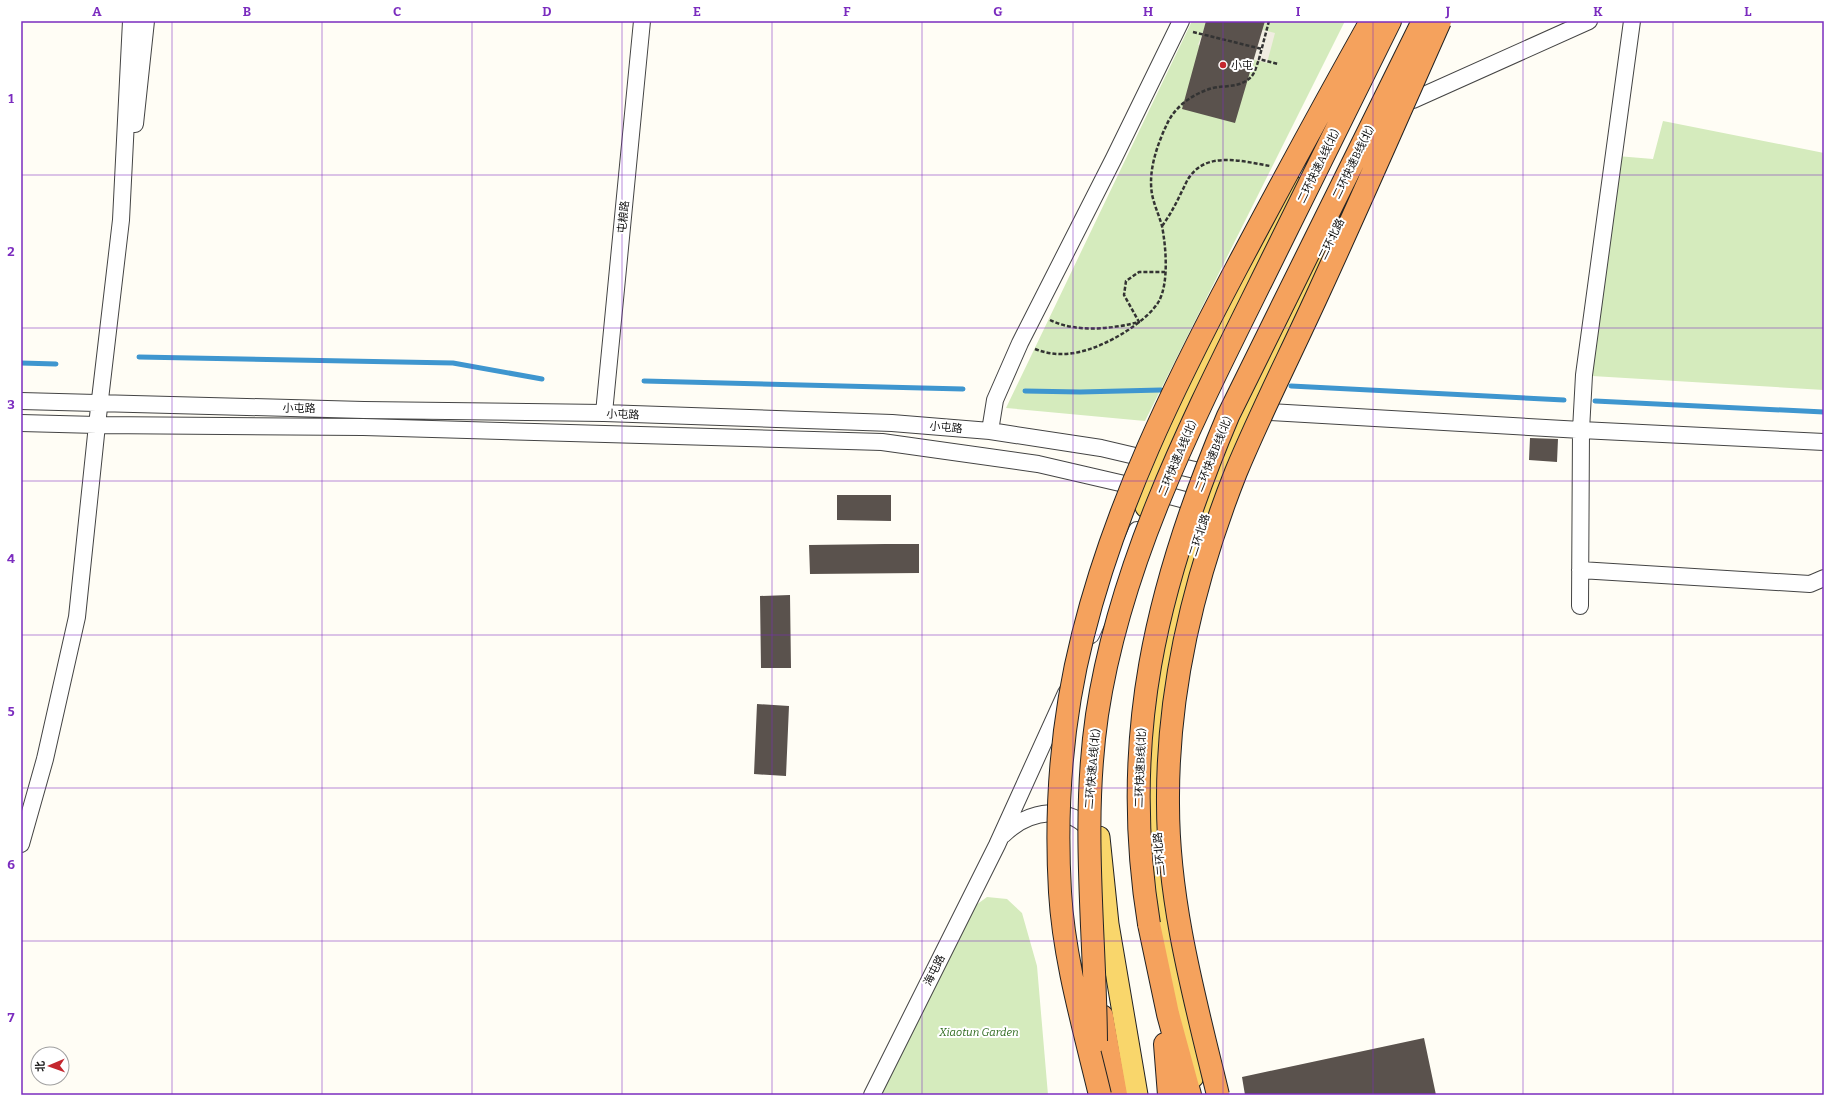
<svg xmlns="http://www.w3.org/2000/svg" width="1845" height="1116" font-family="Bitter,'Noto Sans SC',serif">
<rect width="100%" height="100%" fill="#fffdf5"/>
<path fill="#d5ebbd" d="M1192,21H1345L1145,421L1006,408Z
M1663,121L1824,153V390L1592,376L1617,156L1653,159Z
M987,897L1007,899L1022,913L1037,966L1048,1095H877L972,908Z"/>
<path fill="#f1ede2" d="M1207,21H1229L1275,33L1267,63L1198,45Z"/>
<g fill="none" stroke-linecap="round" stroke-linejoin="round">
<path stroke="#3f96cf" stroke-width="5" d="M139,357L453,363L542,379
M21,363L56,364
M644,381L963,389
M1291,386L1564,400
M1025,391L1080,392L1161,390
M1595,401L1824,412"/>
</g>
<path fill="#5a524d" d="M1206,21H1265L1235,123L1182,109Z
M1530,438L1558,439L1557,462L1529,460Z
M837,495H891V521L837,520Z
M885,544H919V573L810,574L809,545Z
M790,595L791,668H761L760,596Z
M757,704L789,706L786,776L754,774Z
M1424,1038L1436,1095H1245L1242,1077Z"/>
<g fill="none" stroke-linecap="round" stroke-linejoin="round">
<defs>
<path id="minor" d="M1399,103L1413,100L1589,21
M135,124L146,21
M21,401L364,410L604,413L892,423L990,431L1101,448L1216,475
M1252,411L1581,430L1824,442
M604,413L642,21
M21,423L97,425L363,427L882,442L1038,464L1120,483L1204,505
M990,431L995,400L1020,343L1114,158L1181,21
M1580,570L1810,584L1824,578
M1580,606L1581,430L1584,375L1632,21
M1091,635L1137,530
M1003,835C1028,810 1071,802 1094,835
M21,844L45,759L77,617L97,425L121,220L131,21
M872,1095L997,845L1066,693"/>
<path id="major" d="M1146,507C1182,395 1239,291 1292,186
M1099,837L1108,924L1137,1095
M1193,1077C1179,988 1157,895 1156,805C1155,681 1184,559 1232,445C1264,368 1304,293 1341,218"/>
<path id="highway" d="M1149,924L1168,1014L1190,1095
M1102,1016L1116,1095
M1165,1044L1169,1095"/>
</defs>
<use href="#minor" stroke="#444" stroke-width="18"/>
<use href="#major" stroke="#222" stroke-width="23"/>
<use href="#highway" stroke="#222" stroke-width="24"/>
<path stroke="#333" stroke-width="2.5" stroke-dasharray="4 2" stroke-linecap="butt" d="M1269,21L1259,59L1278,64
M1193,32L1262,49
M1162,226C1170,215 1176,204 1182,191C1185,186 1187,179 1191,175C1209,151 1246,162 1270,166
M1050,320C1076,333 1112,329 1139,322L1124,295L1126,281L1139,272H1165
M1035,349C1060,359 1084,353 1107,342C1124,334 1150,317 1159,301C1169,282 1166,247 1162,226C1159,215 1154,205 1152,194C1148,171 1157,145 1167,124C1175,106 1194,93 1213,88C1227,85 1238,88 1250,78C1255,74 1257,64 1259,59"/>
<use href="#minor" stroke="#fff" stroke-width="16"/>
<use href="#major" stroke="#f9d66b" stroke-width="21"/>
<use href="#highway" stroke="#f5a25d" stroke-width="22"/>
<defs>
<path id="highway-bridge" d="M1149,924C1119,739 1156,586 1228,416L1423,21
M1096,1041C1095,931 1081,825 1097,715C1119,569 1185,435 1250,304C1296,209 1343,115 1390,21
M1100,1095C1084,1028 1064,960 1060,892C1055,806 1062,718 1083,635C1115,506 1174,386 1236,269C1280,186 1325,103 1371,21
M1218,1095C1195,1000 1168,903 1168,804C1167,690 1194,578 1236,472C1261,412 1290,355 1317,296C1359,205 1399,113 1440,21"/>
</defs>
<use href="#highway-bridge" stroke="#222" stroke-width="24" stroke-linecap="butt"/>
<use href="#highway-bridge" stroke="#f5a25d" stroke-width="22"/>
</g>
<path fill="none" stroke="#7b2cbf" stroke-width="1" stroke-opacity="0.55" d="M172,21V1095M322,21V1095M472,21V1095M622,21V1095M772,21V1095M922,21V1095M1073,21V1095M1223,21V1095M1373,21V1095M1523,21V1095M1673,21V1095M21,175H1824M21,328H1824M21,481H1824M21,635H1824M21,788H1824M21,941H1824"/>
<circle fill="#c4262e" stroke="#fff" stroke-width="1.5" cx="1223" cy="65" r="4"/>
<g text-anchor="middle" stroke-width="4" stroke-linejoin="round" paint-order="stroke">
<g font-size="11" fill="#111" stroke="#fff" text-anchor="start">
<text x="1231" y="69">小屯</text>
</g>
<g font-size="11" fill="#111" stroke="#fff">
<text transform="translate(1353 162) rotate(-64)" y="4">二环快速B线(北)</text>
<text transform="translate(1318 166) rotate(-64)" y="4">二环快速A线(北)</text>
<text transform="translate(623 217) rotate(-84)" y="4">屯粮路</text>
<text transform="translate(1331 239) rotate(-64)" y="4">二环北路</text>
<text transform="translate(299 408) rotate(1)" y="4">小屯路</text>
<text transform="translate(623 414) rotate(2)" y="4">小屯路</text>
<text transform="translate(946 427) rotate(5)" y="4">小屯路</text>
<text transform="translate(1213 454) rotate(-68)" y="4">二环快速B线(北)</text>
<text transform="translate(1177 458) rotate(-67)" y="4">二环快速A线(北)</text>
<text transform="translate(1199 535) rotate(-72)" y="4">二环北路</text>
<text transform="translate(1140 768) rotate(-88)" y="4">二环快速B线(北)</text>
<text transform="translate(1092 769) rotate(-85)" y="4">二环快速A线(北)</text>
<text transform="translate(1159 854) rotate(-95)" y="4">二环北路</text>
<text transform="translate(934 970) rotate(-63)" y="4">海屯路</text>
</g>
<g font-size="11" font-style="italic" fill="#2f6b1f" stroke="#fff">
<text x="979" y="1036">Xiaotun Garden</text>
</g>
</g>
<rect width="1845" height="1116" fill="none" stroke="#ffffff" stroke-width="44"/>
<g transform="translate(50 1066) rotate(268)"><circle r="19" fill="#ffffff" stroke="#a0a0a0"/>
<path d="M0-3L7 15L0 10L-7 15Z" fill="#c4262e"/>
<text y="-6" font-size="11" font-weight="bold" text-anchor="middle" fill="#111111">北</text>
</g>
<rect x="22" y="22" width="1801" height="1072" fill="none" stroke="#7b2cbf" stroke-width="1.5"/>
<g font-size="13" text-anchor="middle" font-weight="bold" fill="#7b2cbf">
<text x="97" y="16">A</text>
<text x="247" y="16">B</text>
<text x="397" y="16">C</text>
<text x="547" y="16">D</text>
<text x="697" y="16">E</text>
<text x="847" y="16">F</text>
<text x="998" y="16">G</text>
<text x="1148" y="16">H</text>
<text x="1298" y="16">I</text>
<text x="1448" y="16">J</text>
<text x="1598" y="16">K</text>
<text x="1748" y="16">L</text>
<text x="11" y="103">1</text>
<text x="11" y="256">2</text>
<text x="11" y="409">3</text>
<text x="11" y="563">4</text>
<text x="11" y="716">5</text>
<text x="11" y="869">6</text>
<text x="11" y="1022">7</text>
</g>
</svg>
